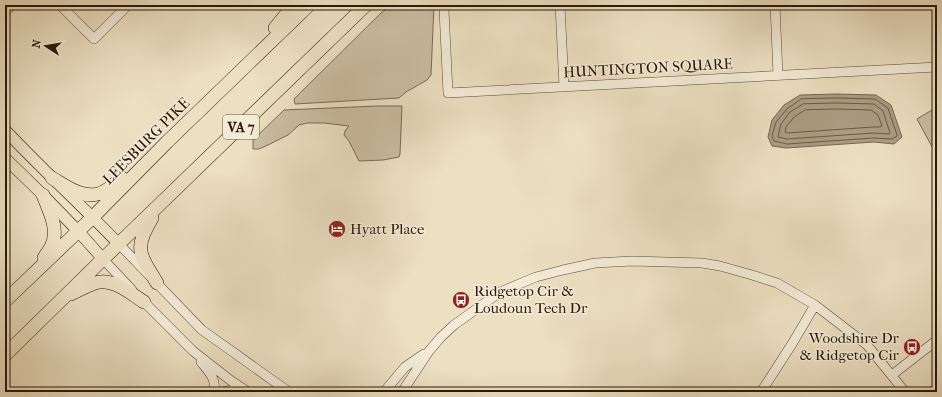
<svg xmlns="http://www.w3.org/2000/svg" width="942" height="397" font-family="'IM FELL French Canon',serif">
<rect width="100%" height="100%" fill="#ece0c2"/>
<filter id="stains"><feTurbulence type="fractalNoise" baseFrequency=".005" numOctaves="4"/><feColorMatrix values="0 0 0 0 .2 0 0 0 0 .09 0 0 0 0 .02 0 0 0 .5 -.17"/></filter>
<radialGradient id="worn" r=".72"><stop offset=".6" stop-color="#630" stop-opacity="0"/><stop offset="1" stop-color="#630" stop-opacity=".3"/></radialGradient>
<path fill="#cbbea2" stroke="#7a6b54" d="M392,5H434L431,75L427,80L406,92L399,98L295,104L294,99L381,13Z
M377,106H402L400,154L399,157L383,160L359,161L349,141L344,135L345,131L349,126L324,123H307L299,125L288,135L268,145L259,149H253V140L284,110Z
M937,107V156L917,119Z"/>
<path fill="#aa9c82" stroke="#766751" d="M837,94L876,95L891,105L902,137L894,144L874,142L786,148L772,146L768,137L772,120L784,105L800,95Z"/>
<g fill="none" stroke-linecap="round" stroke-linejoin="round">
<path stroke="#6a5a44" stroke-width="1" d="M837,98L875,99L888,108L897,135V136L892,139L873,138L787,144L774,141L772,136L776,122L787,109L801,99Z
M837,103L874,104L883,111L890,133L889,134L873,133L787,139L778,137L781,124L790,112L803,104Z
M837,109L871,110L878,115L882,126L880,127H873L787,133L785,132L786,127L794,117L805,110Z"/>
<defs>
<path id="minor" d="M60,5L94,39L128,5
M445,5L444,10L448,93L937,67
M560,5L564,87
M775,5L778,75
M5,11L13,5
M119,244L202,330L289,392
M103,259L132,290
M141,299L193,351L230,380L248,392
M201,362C208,371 217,379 214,392
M892,375L937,340
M223,392L232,390L246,392
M384,392L405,367L424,354
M402,392L429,351L441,337L454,325L500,292L536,277L563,270L595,263L632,261L702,263L720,266L752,275L777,283L815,305L867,345L905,392
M761,392L792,344L815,305"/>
<path id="major" d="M5,130C42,169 81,205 119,244
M5,158L43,195L78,231L103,259"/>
<path id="highway" d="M275,28L294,5
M52,178C66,186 81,198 98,194C107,192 115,183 122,178
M43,195C49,211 60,230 51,247C49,251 46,254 44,258
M152,218C133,249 140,255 157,283
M71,294C79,290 87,286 95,283C112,277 130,293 144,302
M5,301L93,217L167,142L309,5
M5,355L103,259L158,206L366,5"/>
</defs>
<use href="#minor" stroke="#5a4a36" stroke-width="10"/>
<use href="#major" stroke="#291807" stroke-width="12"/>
<use href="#highway" stroke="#291807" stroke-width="14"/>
<use href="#minor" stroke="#f3ebd7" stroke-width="9"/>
<use href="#major" stroke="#ece0c2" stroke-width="11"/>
<use href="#highway" stroke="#ece0c2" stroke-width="13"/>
</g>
<defs>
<symbol id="hotel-disc" viewBox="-11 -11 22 22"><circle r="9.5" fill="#8f2418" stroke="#f3ebd7"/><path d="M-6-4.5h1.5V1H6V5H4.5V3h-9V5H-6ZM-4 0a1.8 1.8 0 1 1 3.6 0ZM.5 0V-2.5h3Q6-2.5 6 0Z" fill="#fff"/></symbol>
<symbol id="bus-disc" viewBox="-11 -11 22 22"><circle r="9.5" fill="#8f2418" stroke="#f3ebd7"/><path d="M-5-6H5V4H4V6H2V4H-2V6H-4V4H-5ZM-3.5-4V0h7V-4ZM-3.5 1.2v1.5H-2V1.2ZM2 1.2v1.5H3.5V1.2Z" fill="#fff"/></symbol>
</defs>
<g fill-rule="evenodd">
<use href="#hotel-disc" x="327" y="219" width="20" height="20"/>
<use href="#bus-disc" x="451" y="290" width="20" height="20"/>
<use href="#bus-disc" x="902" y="337" width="20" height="20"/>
</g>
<g text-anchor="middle" stroke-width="3" stroke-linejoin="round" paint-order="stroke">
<rect fill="#f3ebd7" stroke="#665745" stroke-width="1" x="223" y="115" width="36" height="24" rx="3"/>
<g font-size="14" font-weight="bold" fill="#291807">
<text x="241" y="132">VA 7</text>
</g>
<g font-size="15" fill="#291807" stroke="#f3ebd7">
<text transform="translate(648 68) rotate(-3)" y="5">HUNTINGTON SQUARE</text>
<text transform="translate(146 141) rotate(-45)" y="5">LEESBURG PIKE</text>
</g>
<g font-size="15" fill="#291807" stroke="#f3ebd7" text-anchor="start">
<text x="350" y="234">Hyatt Place</text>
<text x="474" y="296">Ridgetop Cir &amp;<tspan x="474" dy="17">Loudoun Tech Dr</tspan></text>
<text x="899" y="343" text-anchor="end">Woodshire Dr<tspan x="899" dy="17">&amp; Ridgetop Cir</tspan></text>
</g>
</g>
<rect width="942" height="397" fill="none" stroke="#ece0c2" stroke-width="20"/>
<rect x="6" y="6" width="930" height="385" fill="none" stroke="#291807" stroke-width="2"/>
<rect x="10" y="10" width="922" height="377" fill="none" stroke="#291807"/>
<g transform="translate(46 46) rotate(282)" stroke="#f3ebd7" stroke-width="3" paint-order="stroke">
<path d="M0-3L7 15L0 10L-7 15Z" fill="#291807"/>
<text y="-6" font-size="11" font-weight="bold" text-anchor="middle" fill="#291807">N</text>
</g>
<rect width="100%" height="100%" filter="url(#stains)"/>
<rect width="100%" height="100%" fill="url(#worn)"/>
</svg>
